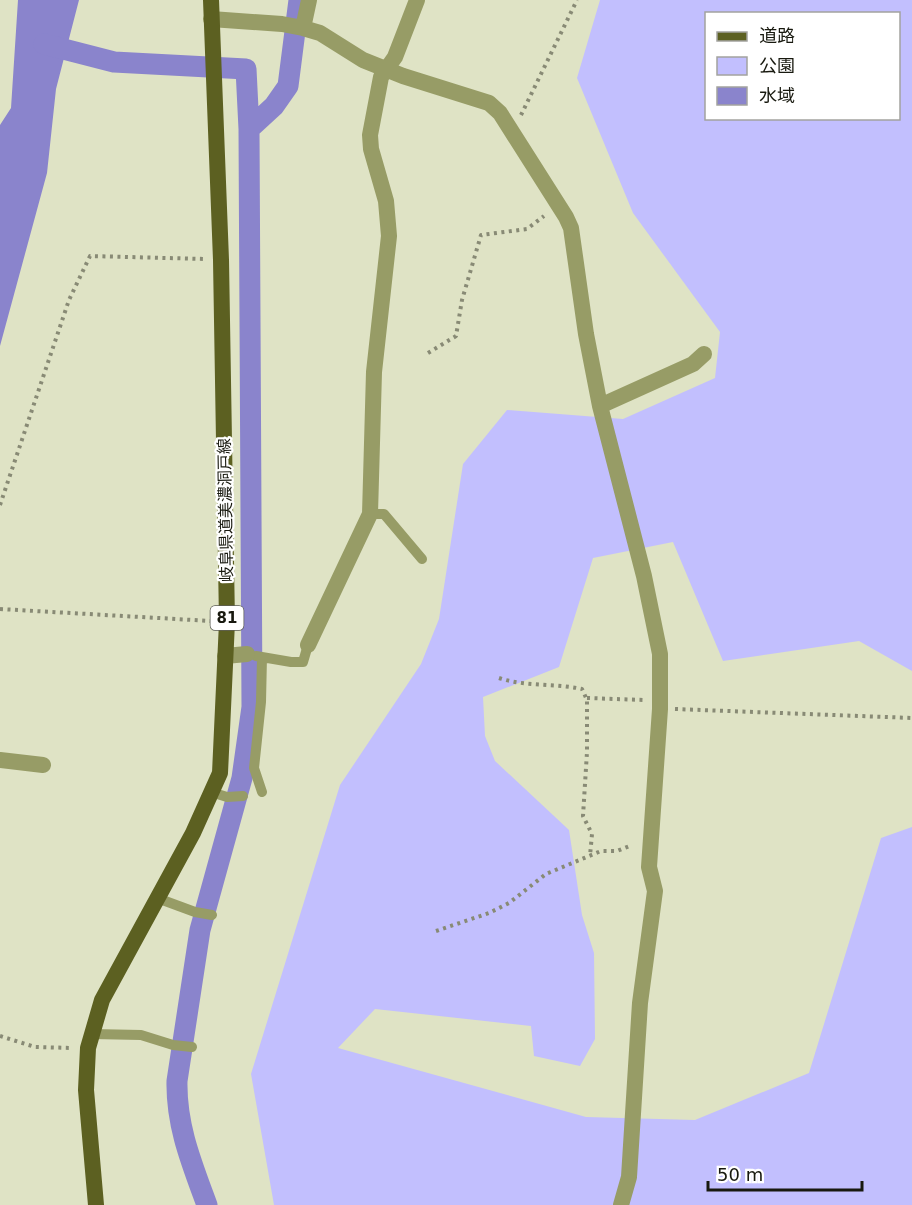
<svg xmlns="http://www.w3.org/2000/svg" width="912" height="1205" font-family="'DejaVu Sans','Noto Sans JP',sans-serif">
<rect width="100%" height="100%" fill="#dfe3c5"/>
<path fill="#c2bffe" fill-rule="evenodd" d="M600,0H912V671L859,641L723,661L673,542L593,558L559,667L483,697L485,736L495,761L569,830L582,915L594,953L595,1039L580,1066L534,1056L531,1026L375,1009L338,1048L586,1117L695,1120L809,1073L881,838L912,827V1205H274L251,1074L340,785L421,664L439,619L463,464L507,410L623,419L715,378L720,332L633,213L577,78ZM706,14H898V118H706Z"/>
<path fill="#8a84cc" d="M18,0H79L56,89L47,173L0,346V125L11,108Z"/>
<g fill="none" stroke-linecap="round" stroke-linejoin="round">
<path stroke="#8a84cc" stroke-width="21" d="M44,44L114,62L246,69L249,129
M207,1205C192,1164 176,1126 177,1081L200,930L242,778L252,707L249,129L274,106L288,86L299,0"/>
<path stroke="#888a75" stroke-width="4" stroke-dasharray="3 4.5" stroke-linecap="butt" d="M521,115L577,0
M428,353L456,336L462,300L481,235L527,229L544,216
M0,505L69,300L90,256L205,259
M0,609L211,621
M499,678C526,687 554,683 582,689L587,700V752L583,816L592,834L590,856
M587,698L644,700
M675,709L912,718
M436,931L489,913L509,903L546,874L601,851H617L632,845
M0,1036L35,1047L73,1048"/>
<path stroke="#979c66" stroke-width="10" d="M370,514H384L422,559
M256,656L291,662H303L308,645
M211,792L227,797L243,796
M262,792L254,768L261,702L262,657
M157,898L195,912L212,915
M92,1034L141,1035L173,1045L192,1047"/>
<path stroke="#979c66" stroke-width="16" d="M211,19L282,24L303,28L320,33L363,60L403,76L489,103L500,113L566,217L571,228L586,334L600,406L644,576L660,654V709L649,867L655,891L640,1003L629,1177L621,1205
M303,28L309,0
M600,406L693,364L704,354
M308,645L370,514L374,372L389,236L386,201L371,149L370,135L381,77L395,57L417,0
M225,656L247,654
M0,760L43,765"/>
<path stroke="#5c6021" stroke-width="16" d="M96,1205L86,1090L88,1048L102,1000L193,833L220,773L227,622L221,260L211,0"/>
</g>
<g text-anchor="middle" stroke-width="4.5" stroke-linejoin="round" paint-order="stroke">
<rect fill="#fff" stroke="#5d5e57" stroke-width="1.5" x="210.5" y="606" width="33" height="24" rx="4.5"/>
<g font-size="15" font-weight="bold" fill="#18190f">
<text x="227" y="623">81</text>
</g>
<g font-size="16" fill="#18190f" stroke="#fff">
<text transform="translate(225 510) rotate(-91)" y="6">岐阜県道美濃洞戸線</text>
</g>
</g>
<rect x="705" y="12" width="195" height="108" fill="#ffffff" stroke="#a3a39f" stroke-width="1.5"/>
<rect x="717" y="32" width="30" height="9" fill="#5c6021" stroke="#a3a39f" stroke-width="1.5"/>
<text x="759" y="42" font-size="18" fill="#18190f">道路</text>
<rect x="717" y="57" width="30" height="18" fill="#c2bffe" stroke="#a3a39f" stroke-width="1.5"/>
<text x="759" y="72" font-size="18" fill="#18190f">公園</text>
<rect x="717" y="87" width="30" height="18" fill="#8a84cc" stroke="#a3a39f" stroke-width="1.5"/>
<text x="759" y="102" font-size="18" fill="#18190f">水域</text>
<path d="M708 1181v9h154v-9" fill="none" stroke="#18190f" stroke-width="3"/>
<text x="717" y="1181" font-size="18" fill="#18190f" stroke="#ffffff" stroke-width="4.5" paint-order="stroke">50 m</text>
</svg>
